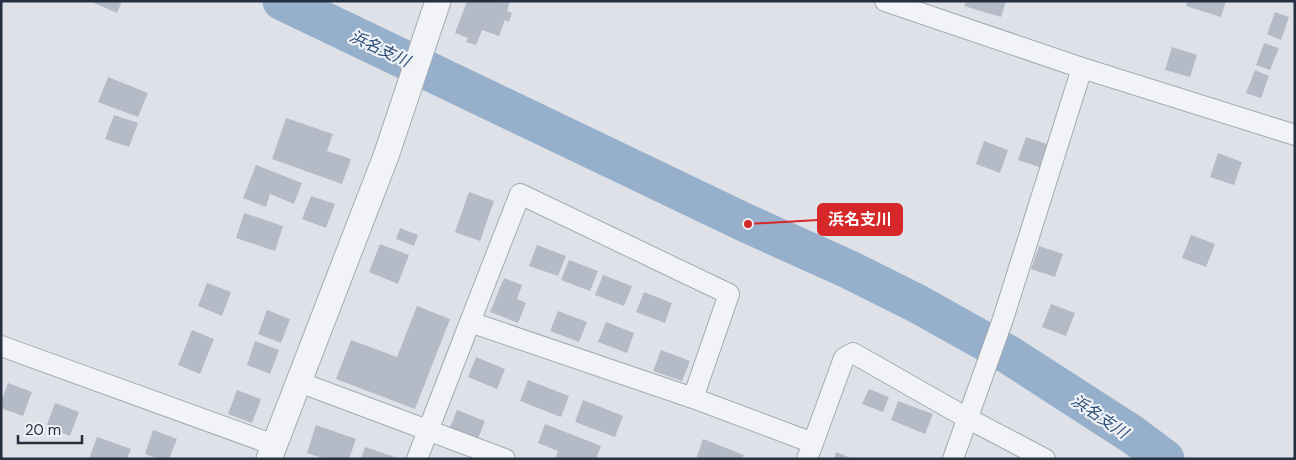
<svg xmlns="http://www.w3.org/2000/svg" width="1296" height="460" font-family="'DM Sans','Noto Sans JP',sans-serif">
<rect width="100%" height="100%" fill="#dee2e8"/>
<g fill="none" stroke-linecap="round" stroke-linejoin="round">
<path stroke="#96afcb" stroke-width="39" d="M282,1L748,224L850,270L918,304L1009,355L1133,435L1165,459"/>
</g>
<path fill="#b4bbc6" d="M90,1H122L117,13Z
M467,1H495L501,3L502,1H510L507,11L512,13L509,22L505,20L499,36L482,30L476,45L466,42L468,38L455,33Z
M966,1H1006L1001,17L964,6Z
M1187,1H1226L1221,17L1186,6Z
M1275,12L1289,17L1281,40L1267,34Z
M1264,43L1279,48L1270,70L1256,65Z
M1172,47L1197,55L1190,77L1165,70Z
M1255,70L1269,76L1261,98L1246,93Z
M108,77L148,93L138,117L98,102Z
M114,115L138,123L129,147L105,139Z
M286,118L333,134L327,151L351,159L342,184L272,159Z
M1026,137L1050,145L1042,168L1018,160Z
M984,141L1008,150L1000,173L976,164Z
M1218,153L1242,162L1234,185L1210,177Z
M256,165L302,183L294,204L270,194L266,207L243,198Z
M469,192L494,201L480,241L455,232Z
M311,196L335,204L326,228L302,219Z
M244,213L283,226L275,251L236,238Z
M400,228L418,235L414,246L396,239Z
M1191,235L1215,244L1206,267L1182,258Z
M380,244L409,255L398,284L369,272Z
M537,245L566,256L558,276L529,266Z
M1039,246L1063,254L1055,277L1031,269Z
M569,260L598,271L590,291L561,280Z
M603,275L632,286L624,306L595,295Z
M504,278L522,285L517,299L526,303L518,323L490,312Z
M207,283L231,292L222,316L198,306Z
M644,292L672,303L665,323L636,312Z
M1051,304L1075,313L1066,336L1042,327Z
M417,306L450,319L415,409L336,379L351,340L397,357Z
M267,310L290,319L281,343L258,334Z
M558,311L587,322L579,342L550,331Z
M606,322L634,333L627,353L598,342Z
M192,330L214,339L200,374L178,365Z
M255,341L279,350L270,374L247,365Z
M661,350L690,361L682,381L653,371Z
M476,357L505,369L497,389L468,377Z
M528,380L569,396L561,417L520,401Z
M8,383L32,392L23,416L1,408V402Z
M869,389L889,397L883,412L862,404Z
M237,390L261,399L252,423L228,414Z
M583,400L623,416L615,437L575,422Z
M898,401L933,414L925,434L891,420Z
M55,403L79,412L70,436L46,427Z
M457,410L485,421L477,441L449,430Z
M545,424L601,446L596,459H555L558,451L538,443Z
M316,425L356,439L349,459H325L307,453Z
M153,430L177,439L169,459H158L145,454Z
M97,437L131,449L127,459H89Z
M703,439L744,455L742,459H696Z
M365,447L398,458V459H361Z
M836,452L853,459H834Z"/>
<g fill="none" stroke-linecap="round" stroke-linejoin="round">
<defs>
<path id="minor" d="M885,1L1082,68L1295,135
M470,322L520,194L729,294L693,398
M1,346L274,445
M299,382L505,459
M813,443L844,358L853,353L967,418L1045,459
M417,459L470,322L693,398L813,443L807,459
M953,459L1003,319L1082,68"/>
<path id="tertiary" d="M269,459L386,156L438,1"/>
</defs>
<use href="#minor" stroke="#a3a9b2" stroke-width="22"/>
<use href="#tertiary" stroke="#a3a9b2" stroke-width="27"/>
<use href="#minor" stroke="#f1f3f6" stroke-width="20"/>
<use href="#tertiary" stroke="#f1f3f6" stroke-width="25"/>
</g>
<g text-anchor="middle" stroke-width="4.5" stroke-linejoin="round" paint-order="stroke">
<g font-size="16" font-style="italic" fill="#2d4e77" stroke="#edf1f6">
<text transform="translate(380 48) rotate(25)" y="6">浜名支川</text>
<text transform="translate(1100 416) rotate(34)" y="6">浜名支川</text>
</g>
</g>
<path fill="none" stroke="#d62828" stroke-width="2" d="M748 224L818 220"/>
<circle fill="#d62828" stroke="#edf1f6" stroke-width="2" cx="748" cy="224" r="5"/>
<rect fill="#d62828" stroke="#d62828" stroke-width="2" x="818" y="204" width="84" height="31" rx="5"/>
<g font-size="16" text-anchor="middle" font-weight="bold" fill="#fff">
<text x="860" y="225">浜名支川</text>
</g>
<rect width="1296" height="460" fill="none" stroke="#262f40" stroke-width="5"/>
<path d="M18 435v8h64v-8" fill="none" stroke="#262f40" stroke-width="2.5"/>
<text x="25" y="435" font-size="15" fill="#262f40" stroke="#edf1f6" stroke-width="4" paint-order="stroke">20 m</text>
</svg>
